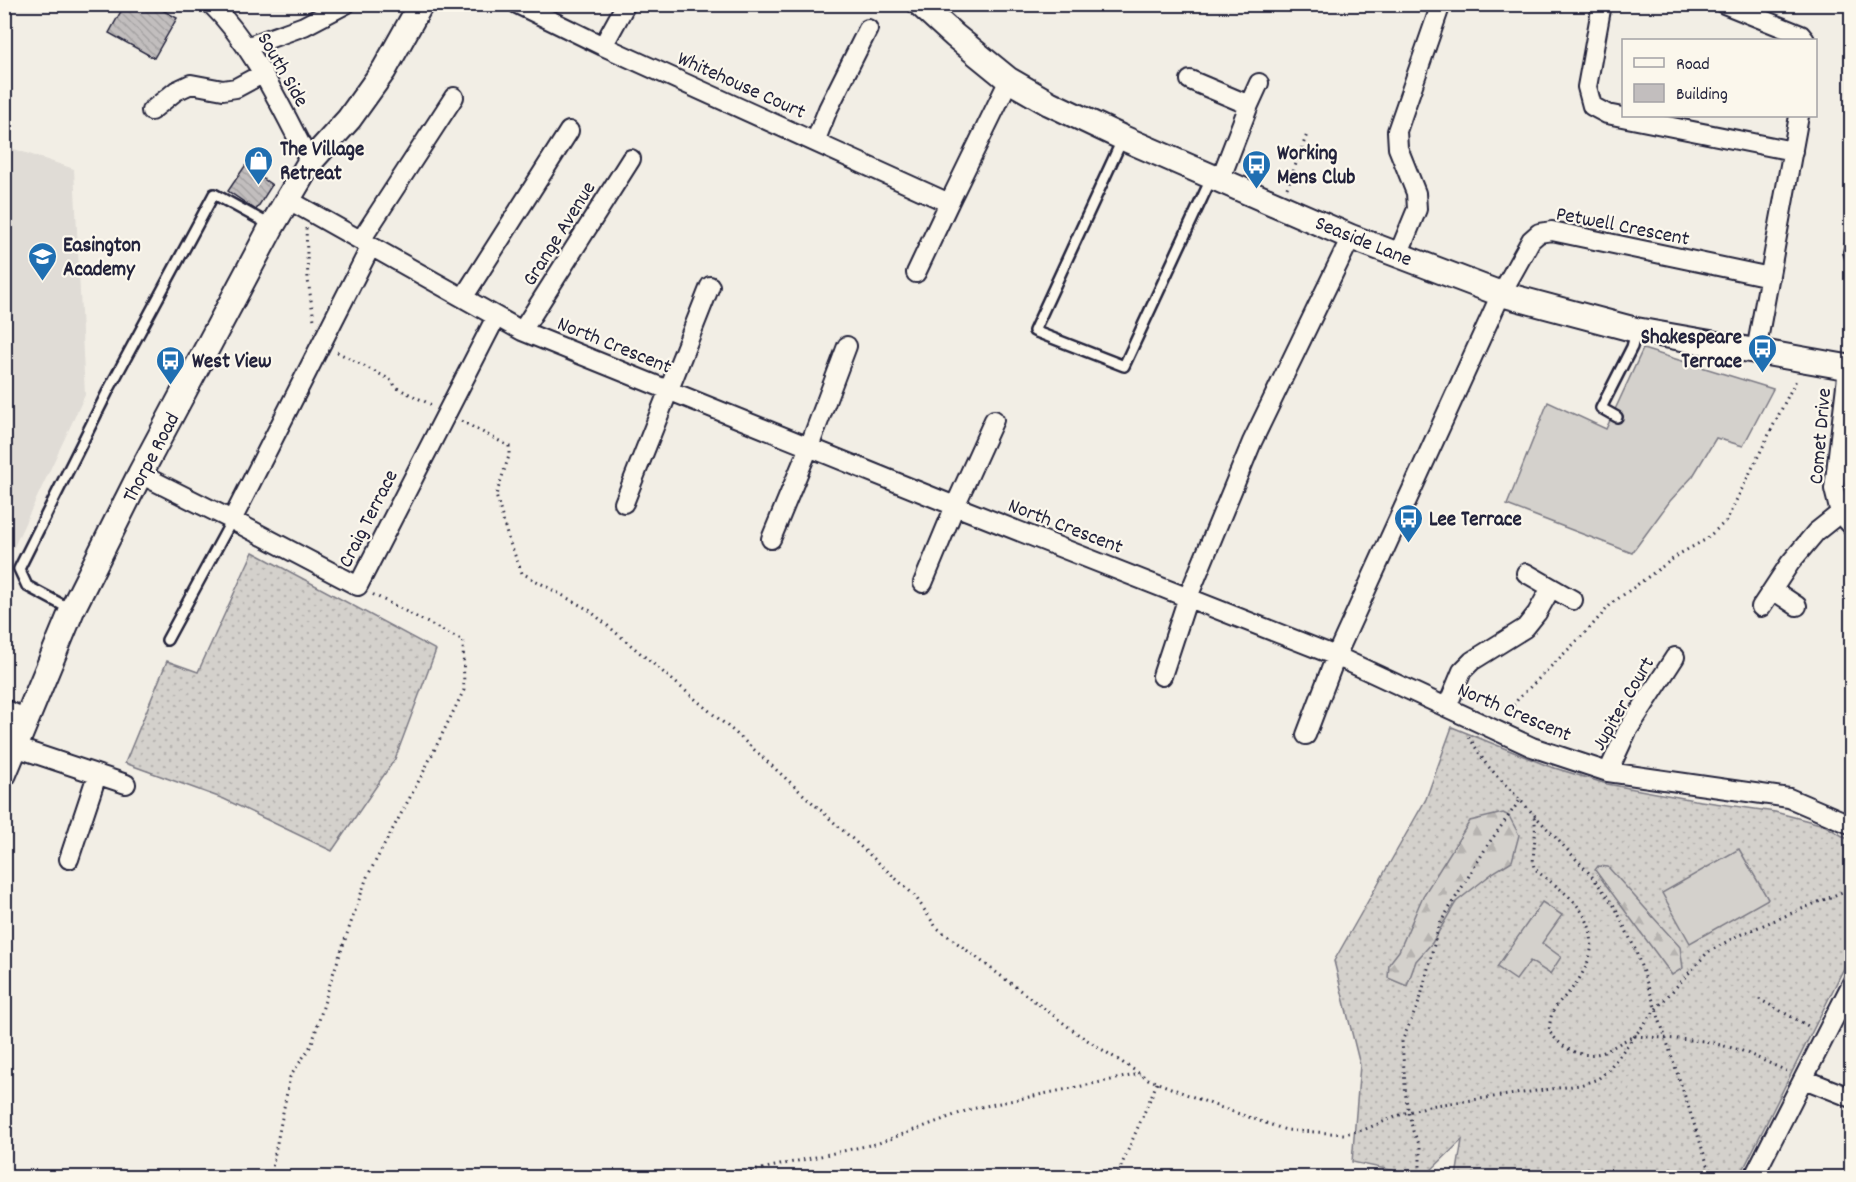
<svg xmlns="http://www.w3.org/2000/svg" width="1856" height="1182" font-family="Dekko,sans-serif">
<defs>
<pattern id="grass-dots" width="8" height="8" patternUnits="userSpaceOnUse" patternTransform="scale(1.5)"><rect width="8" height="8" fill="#d4d1cc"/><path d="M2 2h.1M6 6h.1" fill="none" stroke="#b6b3b0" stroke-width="1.8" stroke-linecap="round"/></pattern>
<pattern id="forest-firs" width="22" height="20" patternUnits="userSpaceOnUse" patternTransform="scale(1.5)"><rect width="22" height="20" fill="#d4d1cc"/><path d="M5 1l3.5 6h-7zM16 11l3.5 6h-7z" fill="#b6b3b0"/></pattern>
<pattern id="building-back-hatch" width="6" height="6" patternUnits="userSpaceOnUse" patternTransform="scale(1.5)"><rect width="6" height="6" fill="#c2bebe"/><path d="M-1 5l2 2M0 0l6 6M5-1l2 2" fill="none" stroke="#a6a3a4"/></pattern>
</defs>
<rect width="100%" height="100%" fill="#f2eee5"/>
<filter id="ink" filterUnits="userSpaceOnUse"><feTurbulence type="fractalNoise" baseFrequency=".0167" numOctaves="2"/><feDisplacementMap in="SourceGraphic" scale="12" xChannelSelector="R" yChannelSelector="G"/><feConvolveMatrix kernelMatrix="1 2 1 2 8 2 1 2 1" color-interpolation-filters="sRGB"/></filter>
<g filter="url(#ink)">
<path fill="#e0dcd6" d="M5,146L74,169L85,395L5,566Z"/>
<path fill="url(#grass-dots)" stroke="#7b7a84" stroke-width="1.5" d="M253,552L436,650L395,759L332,851L224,799L125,763L167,661L198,672Z
M1452,727L1548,766L1607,784L1694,800L1775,812L1824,825L1851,841V954L1744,1168L1741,1177H1456L1462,1140L1424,1177L1352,1162L1360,1065L1334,961L1426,799Z"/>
<path fill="url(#forest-firs)" stroke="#7b7a84" stroke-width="1.5" d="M1503,813L1509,816L1519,835L1512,861L1494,872L1456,902L1432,943L1416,961L1407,986L1388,978L1389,964L1399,951L1423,896L1470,821Z
M1598,866L1608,867L1680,947L1683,968L1672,975L1595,870Z"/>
<path fill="#d4d1cc" stroke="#7b7a84" stroke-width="1.5" d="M1643,349L1773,389L1743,446L1716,438L1693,476L1670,501L1632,553L1507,505L1548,402L1606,429Z
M1739,849L1768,899L1690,943L1662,893Z
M1542,902L1562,915L1542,943L1561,957L1550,974L1530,961L1516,980L1497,967Z"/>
<path fill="url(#building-back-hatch)" stroke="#22223b" stroke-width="1.5" d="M125,4H152L177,18L154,58L109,33Z
M245,166L272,185L256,210L228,191Z"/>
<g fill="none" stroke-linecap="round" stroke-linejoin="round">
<defs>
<path id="service" d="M1123,138L1034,331L1124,366L1211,179
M1852,239L1849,252L1852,260
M1617,417L1601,408L1632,347L1636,332
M72,610L27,586L19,569L108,391L214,194L272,226
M167,640L232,520"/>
<path id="minor" d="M211,4C254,46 282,110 310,162
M517,4L603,46L949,203L916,273
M1602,4L1587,87L1592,106L1607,114L1793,151
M1724,4L1801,35L1805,40
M603,46L626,4
M246,47L304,26L346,4
M1190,80L1249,105L1220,180
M1249,105L1259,83
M151,111L176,91L191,84L223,90L236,88L262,74
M815,142L828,109L868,29
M287,199L522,331L955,506L1336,656L1532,747L1608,772L1789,798L1852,825
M949,203L1009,80
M361,240L454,97
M1398,255L1417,209L1416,193L1398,148L1397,131L1441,4
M463,298L569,131
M522,331L631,159
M1756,351L1799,116
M1848,368L1834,489L1840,513L1852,526
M140,474L232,520L358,586L496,317
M624,503L710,286
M232,520L371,246
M771,539L809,447L847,346
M1526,573L1573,600
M923,583L955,506L994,420
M1773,590L1797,606
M1761,607L1790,563L1816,532L1840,513
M1162,676L1188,597L1252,442L1351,237
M1447,707L1462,671L1472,661L1525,628L1537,613L1551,588
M4,709L26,719
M1306,735L1336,656L1501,294L1531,240L1539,233L1552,231L1770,277
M15,747L126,784
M1608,772L1627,731L1675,657
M69,859L97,775
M1804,1079L1852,1098
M1753,1178L1852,983"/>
<path id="secondary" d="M920,4L955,36L1009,80L1049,103L1123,138L1351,237L1501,294L1636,330L1852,368
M4,774L72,610L140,474L272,226L310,162L349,119L384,70L421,4"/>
</defs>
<use href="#service" stroke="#22223b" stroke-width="14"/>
<use href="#minor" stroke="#22223b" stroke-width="22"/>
<use href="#secondary" stroke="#22223b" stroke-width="28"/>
<path stroke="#22223b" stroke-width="3" stroke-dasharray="1.5 4.5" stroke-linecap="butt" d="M1287,188L1307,134
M306,228L308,280L314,320
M337,352L393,381L395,387L432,405
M461,421L509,446V456L496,495L508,538L522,573L589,610L738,735L915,896L936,927L1078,1034L1148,1079L1219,1107L1286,1130L1344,1134L1363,1130L1405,1113L1429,1106L1580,1085L1598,1079L1608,1070L1656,1009L1708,952L1737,936L1852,888
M1506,715L1518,699L1587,631L1612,603L1681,553L1705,540L1726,521L1797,378
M1469,737L1486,764L1591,875L1615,907L1635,949L1656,1009L1707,1163L1716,1178
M1534,817C1538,831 1531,859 1534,867C1538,873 1546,878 1551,882C1574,899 1595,919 1591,950C1589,964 1579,981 1570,991C1565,997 1558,1002 1555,1008C1550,1015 1550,1023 1549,1031C1562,1049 1581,1060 1604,1052C1615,1047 1623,1040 1635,1036L1705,1041L1740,1050L1789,1072
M1759,999L1810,1027
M270,1178L290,1077L312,1044L332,977L367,877L422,775L464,690L463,641L372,594
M721,1178L879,1143L971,1109L1140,1074
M1116,1178L1157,1083
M1423,1178L1420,1167V1146L1413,1131L1406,1099L1402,1041L1420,1000L1439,925L1489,843L1520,800"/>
<use href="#service" stroke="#fbf7ec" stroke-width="9"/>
<use href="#minor" stroke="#fbf7ec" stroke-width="18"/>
<use href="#secondary" stroke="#fbf7ec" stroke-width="24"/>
</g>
</g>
<defs>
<symbol id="shop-pin" viewBox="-11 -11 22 30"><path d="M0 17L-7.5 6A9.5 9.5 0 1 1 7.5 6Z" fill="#1f6fb2" stroke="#fbf7ec"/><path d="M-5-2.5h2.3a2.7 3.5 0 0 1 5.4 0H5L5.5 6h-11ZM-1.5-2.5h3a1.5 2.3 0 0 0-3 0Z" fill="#fff"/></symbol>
<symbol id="bus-pin" viewBox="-11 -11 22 30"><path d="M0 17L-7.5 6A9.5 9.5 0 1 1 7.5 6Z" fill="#1f6fb2" stroke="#fbf7ec"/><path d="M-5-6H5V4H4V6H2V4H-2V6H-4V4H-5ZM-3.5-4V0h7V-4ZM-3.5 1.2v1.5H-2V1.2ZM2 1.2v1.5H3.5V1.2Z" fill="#fff"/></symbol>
<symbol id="school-pin" viewBox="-11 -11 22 30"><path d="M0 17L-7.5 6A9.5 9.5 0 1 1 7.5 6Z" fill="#1f6fb2" stroke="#fbf7ec"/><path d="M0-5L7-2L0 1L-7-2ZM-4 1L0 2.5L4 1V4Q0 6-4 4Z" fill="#fff"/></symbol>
</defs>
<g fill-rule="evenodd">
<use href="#shop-pin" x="242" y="144" width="33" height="45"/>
<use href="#bus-pin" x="1240" y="148" width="33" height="45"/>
<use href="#school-pin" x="26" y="240" width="33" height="45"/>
<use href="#bus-pin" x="1746" y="332" width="33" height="45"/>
<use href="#bus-pin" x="154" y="344" width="33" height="45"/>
<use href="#bus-pin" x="1392" y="502" width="33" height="45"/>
</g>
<g text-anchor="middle" stroke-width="4.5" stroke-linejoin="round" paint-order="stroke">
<g font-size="21" fill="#22223b" stroke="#fbf7ec">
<text transform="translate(284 69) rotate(60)" y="7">South Side</text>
<text transform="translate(742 84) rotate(24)" y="7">Whitehouse Court</text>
<text transform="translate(1623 225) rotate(11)" y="7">Petwell Crescent</text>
<text transform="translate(558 233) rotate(-58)" y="7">Grange Avenue</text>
<text transform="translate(1364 240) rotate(22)" y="7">Seaside Lane</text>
<text transform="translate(615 344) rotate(22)" y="7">North Crescent</text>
<text transform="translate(1819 436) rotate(-85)" y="7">Comet Drive</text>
<text transform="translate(150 457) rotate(-62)" y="7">Thorpe Road</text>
<text transform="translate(367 518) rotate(-63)" y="7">Craig Terrace</text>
<text transform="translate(1066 525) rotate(21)" y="7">North Crescent</text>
<text transform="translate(1622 703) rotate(-60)" y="7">Jupiter Court</text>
<text transform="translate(1515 711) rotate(23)" y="7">North Crescent</text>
</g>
<g font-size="21" font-weight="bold" fill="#22223b" stroke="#fbf7ec" text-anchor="start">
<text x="280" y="155">The Village<tspan x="280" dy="24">Retreat</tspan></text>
<text x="1277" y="159">Working<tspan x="1277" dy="24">Mens Club</tspan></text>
<text x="63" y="251">Easington<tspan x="63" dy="24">Academy</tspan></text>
<text x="1742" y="343" text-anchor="end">Shakespeare<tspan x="1742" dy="24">Terrace</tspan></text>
<text x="192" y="367">West View</text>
<text x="1429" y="525">Lee Terrace</text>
</g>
</g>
<rect width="1856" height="1182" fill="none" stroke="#fbf7ec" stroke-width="24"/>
<rect x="12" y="12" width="1832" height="1158" fill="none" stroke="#22223b" stroke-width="2" filter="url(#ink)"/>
<rect x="1622" y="39" width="195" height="78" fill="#fbf7ec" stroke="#a4a2a5" stroke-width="1.5"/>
<rect x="1634" y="58" width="30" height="9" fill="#fbf7ec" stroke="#a4a2a5" stroke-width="1.5"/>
<text x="1676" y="69" font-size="18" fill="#22223b">Road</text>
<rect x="1634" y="84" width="30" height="18" fill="#c2bebe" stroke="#a4a2a5" stroke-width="1.5"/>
<text x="1676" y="99" font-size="18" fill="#22223b">Building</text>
</svg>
